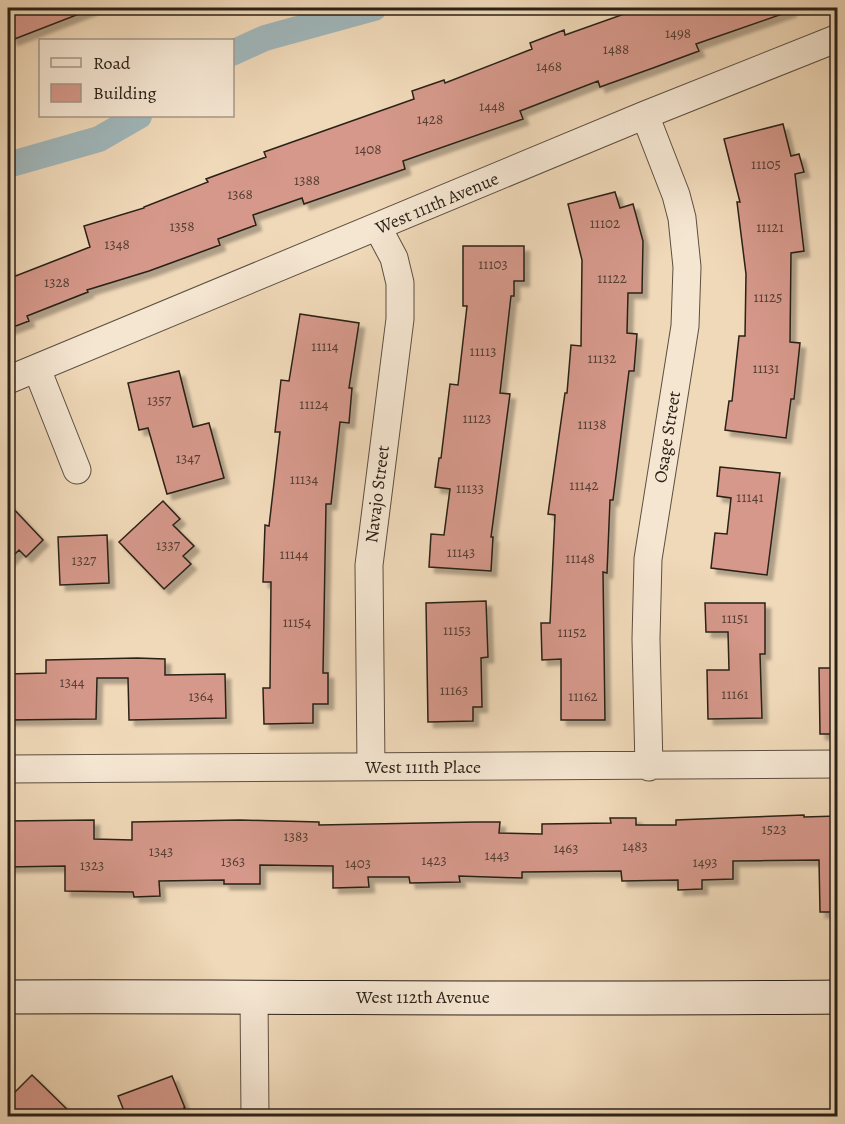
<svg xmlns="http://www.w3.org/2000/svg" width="845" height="1124" font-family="Alegreya,serif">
<defs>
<filter id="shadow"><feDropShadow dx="5.5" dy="5.5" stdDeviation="1.5" flood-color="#0004"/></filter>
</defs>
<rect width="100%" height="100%" fill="#f0d9b9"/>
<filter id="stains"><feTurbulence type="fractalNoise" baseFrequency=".00333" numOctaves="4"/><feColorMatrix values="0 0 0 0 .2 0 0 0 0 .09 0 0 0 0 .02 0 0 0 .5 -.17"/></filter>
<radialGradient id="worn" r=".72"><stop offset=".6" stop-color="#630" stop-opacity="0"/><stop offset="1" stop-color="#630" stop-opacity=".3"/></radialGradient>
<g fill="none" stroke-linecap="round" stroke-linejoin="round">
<path stroke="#a0b7bb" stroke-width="26" d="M232,53L265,38L374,8
M8,165L99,139L139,116"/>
</g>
<path fill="#d5988a" stroke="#2a2117" stroke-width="1.5" filter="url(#shadow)" d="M8,8H91L92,9L12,40L8,28Z
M641,8H791V11L696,44L699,51L653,68L600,87L598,81L520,111L523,119L403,161L405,169L304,204L302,198L253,215L256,225L218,239L220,245L149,271L87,290L88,292L27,316L29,321L8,329V269H10L13,277L90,247L84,226L144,208V207L208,182L206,179L266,157L264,152L414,99L412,91L444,80L445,83L532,49L530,43L564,30L565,35Z
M783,124L791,156L799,154L804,172L795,174L804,251L791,253L790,342L800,343L794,399H791L786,438L725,430L729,401H732L739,336H745L746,274L737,202H740L724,139Z
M615,192L620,208L633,204L643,241L642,293H628L627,333L637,334L634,371H629L613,500H610L607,573L603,572L605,720H561V659L542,660L541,623H550L555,515L548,514L565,393H567L571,345L581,346L582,260L568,204Z
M463,246H524V281H514V296H511L500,393L510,394L491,537H493L491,571L429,567L431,534L444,535L450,489L435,487L439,458H441L450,384L458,385L467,306H463Z
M300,314L359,323L349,388H352L349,423L340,422L331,504H326L323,673H328V704H313V723L264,724L263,688H270L271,582H263L265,525L269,526L280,432H275L281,380L289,381Z
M179,371L193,427L209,423L224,478L167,494L148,428L139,430L128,383Z
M720,467L780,473L767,575L711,568L715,533L727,534L731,498L717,496Z
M163,501L180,519L173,525L194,546L183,556L191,564L164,589L119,542Z
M8,503L43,540L26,557L19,550L8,561Z
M107,535L109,583L60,585L58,537Z
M486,601L488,657L481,658L482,707H473V721L428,722L426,603Z
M705,603H765V654H760L762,718L708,719L707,670H729L728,632H706Z
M137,658L165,659V675L225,674L226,718L129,720L128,678H97L96,719L8,720V674L46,673V660Z
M819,668H837V734H820Z
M804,815V817L837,816V912H820L819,860L733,861V879L702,880V889L678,890V880L622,881L621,871L522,872V878L459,876L460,882L410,883L409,877H368L369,887L333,888V866L260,865V884H224V880L159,881L160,896L134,897L133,892L65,891V866L8,867V821L94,820V839L132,840V822L240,820L319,822V825L476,822H500L499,833L542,834V824L611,823L610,818H636V825H676V820Z
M32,1075L74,1116H8V1099Z
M172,1076L185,1108H184L187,1116H126L118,1096Z"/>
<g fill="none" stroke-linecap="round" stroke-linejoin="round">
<defs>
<path id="street" d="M645,115L676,195L682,218L687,267L685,326L648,559L646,639L649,767
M37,369L77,470
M8,380L645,115L838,38
M371,767L369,565L400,319V283L394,258L378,228
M8,769L838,764
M254,996L255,1116"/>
<path id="secondary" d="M8,997C284,996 561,1000 838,997"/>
</defs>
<use href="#street" stroke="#5c4f40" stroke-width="29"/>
<use href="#secondary" stroke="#2a2117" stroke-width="35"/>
<use href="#street" stroke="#f5e6d2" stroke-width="27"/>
<use href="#secondary" stroke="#f5e6d2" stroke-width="33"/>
</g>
<g text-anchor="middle" stroke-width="5" stroke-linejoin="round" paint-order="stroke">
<g font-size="15" fill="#553f34">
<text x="678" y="38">1498</text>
<text x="616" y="54">1488</text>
<text x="549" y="71">1468</text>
<text x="492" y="111">1448</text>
<text x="430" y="124">1428</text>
<text x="368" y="154">1408</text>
<text x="766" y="169">11105</text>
<text x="307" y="185">1388</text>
<text x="240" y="199">1368</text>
<text x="605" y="228">11102</text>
<text x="182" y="231">1358</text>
<text x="770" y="232">11121</text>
<text x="117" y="249">1348</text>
<text x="493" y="269">11103</text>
<text x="612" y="283">11122</text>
<text x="57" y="287">1328</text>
<text x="768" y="302">11125</text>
<text x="325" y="351">11114</text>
<text x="483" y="356">11113</text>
<text x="602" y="363">11132</text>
<text x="766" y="373">11131</text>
<text x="159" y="405">1357</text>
<text x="314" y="409">11124</text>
<text x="477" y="423">11123</text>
<text x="592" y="429">11138</text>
<text x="188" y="463">1347</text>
<text x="304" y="484">11134</text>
<text x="584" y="490">11142</text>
<text x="470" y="493">11133</text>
<text x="750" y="502">11141</text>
<text x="168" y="550">1337</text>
<text x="461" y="557">11143</text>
<text x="294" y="559">11144</text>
<text x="580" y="563">11148</text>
<text x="84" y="565">1327</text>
<text x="735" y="623">11151</text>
<text x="297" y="627">11154</text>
<text x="457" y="635">11153</text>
<text x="572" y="637">11152</text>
<text x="72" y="687">1344</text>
<text x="454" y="695">11163</text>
<text x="735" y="699">11161</text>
<text x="201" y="701">1364</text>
<text x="583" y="701">11162</text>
<text x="774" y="834">1523</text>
<text x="296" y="841">1383</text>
<text x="635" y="851">1483</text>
<text x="566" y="853">1463</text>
<text x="161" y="856">1343</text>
<text x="497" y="860">1443</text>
<text x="434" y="865">1423</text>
<text x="233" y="866">1363</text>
<text x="705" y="867">1493</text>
<text x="358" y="868">1403</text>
<text x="92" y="870">1323</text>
</g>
<g font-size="18" fill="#2a2117" stroke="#f5e6d2">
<text transform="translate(437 203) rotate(-23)" y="6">West 111th Avenue</text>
<text transform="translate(667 437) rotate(-81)" y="6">Osage Street</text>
<text transform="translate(377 494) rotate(-83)" y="6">Navajo Street</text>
<text x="423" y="773">West 111th Place</text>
<text x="423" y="1003">West 112th Avenue</text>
</g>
</g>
<rect width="845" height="1124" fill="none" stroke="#f0d9b9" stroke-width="30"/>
<rect x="9" y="9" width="827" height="1106" fill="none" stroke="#2a2117" stroke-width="3"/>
<rect x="15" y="15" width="815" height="1094" fill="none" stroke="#2a2117" stroke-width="1.5"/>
<rect x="39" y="39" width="195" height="78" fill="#f5e6d2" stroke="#a49787" stroke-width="1.5"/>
<rect x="51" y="58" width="30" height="9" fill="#f5e6d2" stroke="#a49787" stroke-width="1.5"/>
<text x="93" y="69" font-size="18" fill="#2a2117">Road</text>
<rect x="51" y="84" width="30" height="18" fill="#d5988a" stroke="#a49787" stroke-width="1.5"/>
<text x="93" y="99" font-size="18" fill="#2a2117">Building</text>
<rect width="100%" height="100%" filter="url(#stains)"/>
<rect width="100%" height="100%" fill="url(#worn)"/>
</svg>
